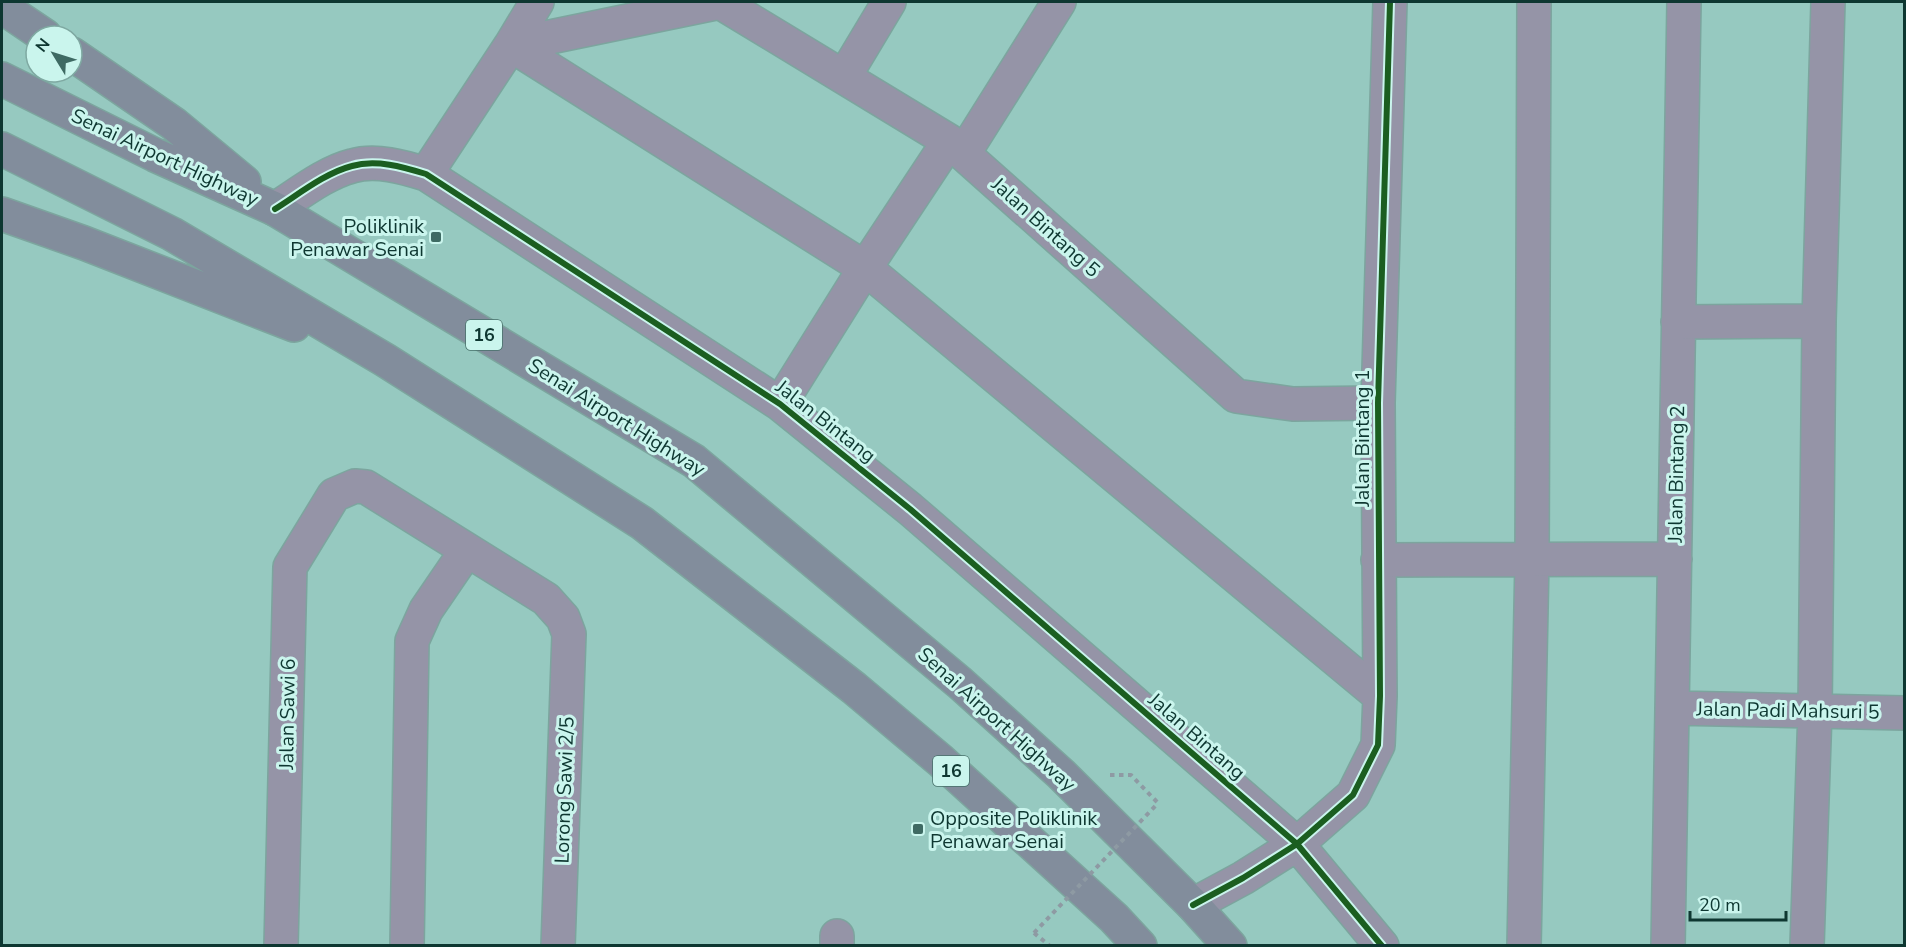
<svg xmlns="http://www.w3.org/2000/svg" width="1906" height="947" font-family="'Nunito Sans',sans-serif">
<rect width="100%" height="100%" fill="#96c9c0"/>
<g fill="none" stroke-linecap="round" stroke-linejoin="round">
<defs>
<path id="minor" d="M720,2L949,141L1236,396L1293,404L1378,403
M511,45L865,268L1380,696
M511,45L720,2
M844,77L889,2
M964,153L1059,2
M426,174L511,45L537,2
M275,209C299,194 325,173 352,166C376,159 403,167 426,174L780,404L910,509L1297,844L1382,946
M1678,322L1819,321
M780,404L865,268L949,141
M1378,560L1675,559
M1672,708L1904,713
M1193,905L1243,878L1297,844L1353,795L1378,745L1380,696L1378,403L1390,2
M837,936V946
M281,946L290,567L334,495L355,486L366,487L546,599L563,618L569,634L558,946
M407,946L412,641L426,610L467,550
M1524,946L1532,560L1534,2
M1668,946L1684,2
M1807,946L1815,711L1819,321L1828,2"/>
<path id="highway" d="M2,7L45,36
M72,54L174,124L244,182
M2,79L155,155L275,209L694,461L960,683L1061,774L1193,905L1230,946
M2,149L172,234L385,360L642,523L854,688L941,761L1114,918L1140,946
M2,214L84,243L294,325"/>
</defs>
<use href="#minor" stroke="#7ca59e" stroke-width="36"/>
<use href="#highway" stroke="#7ca59e" stroke-width="36"/>
<path stroke="#8e9aa3" stroke-width="4" stroke-dasharray="4.5 4.5" stroke-linecap="butt" d="M1110,775H1131L1158,803
M1034,933L1050,946"/>
<use href="#minor" stroke="#9594a7" stroke-width="33"/>
<use href="#highway" stroke="#828d9c" stroke-width="33"/>
<path stroke="#8e9aa3" stroke-width="4" stroke-dasharray="4.5 4.5" stroke-linecap="butt" d="M1034,933L1158,803"/>
<defs>
<path id="cycleway" d="M275,209C299,194 325,173 352,166C376,159 403,167 426,174L780,404L910,509L1297,844L1382,946
M1193,905L1243,878L1297,844L1353,795L1378,745L1380,696L1378,403L1390,2"/>
</defs>
<use href="#cycleway" stroke="#caf5ed" stroke-width="10"/>
<use href="#cycleway" stroke="#1b5e20" stroke-width="6"/>
</g>
<g fill="#3e6a63" stroke="#caf5ed" stroke-width="2">
<rect x="430" y="231" width="12" height="12" rx="3"/>
<rect x="912" y="823" width="12" height="12" rx="3"/>
</g>
<g text-anchor="middle" stroke-width="6" stroke-linejoin="round" paint-order="stroke">
<g fill="#caf5ed" stroke="#467069" stroke-width="1.5">
<rect x="466" y="320" width="36" height="30" rx="4.5"/>
<rect x="933" y="756" width="36" height="30" rx="4.5"/>
</g>
<g font-size="18" font-weight="bold" fill="#0e3731">
<text x="484" y="341">16</text>
<text x="951" y="777">16</text>
</g>
<g font-size="20" fill="#0e3731" stroke="#caf5ed">
<text transform="translate(165 157) rotate(25)" y="7">Senai Airport Highway</text>
<text transform="translate(1046 227) rotate(42)" y="7">Jalan Bintang 5</text>
<text transform="translate(617 417) rotate(32)" y="7">Senai Airport Highway</text>
<text transform="translate(826 421) rotate(38)" y="7">Jalan Bintang</text>
<text transform="translate(1362 438) rotate(-90)" y="7">Jalan Bintang 1</text>
<text transform="translate(1676 474) rotate(-89)" y="7">Jalan Bintang 2</text>
<text transform="translate(1788 710) rotate(1)" y="7">Jalan Padi Mahsuri 5</text>
<text transform="translate(287 714) rotate(-89)" y="7">Jalan Sawi 6</text>
<text transform="translate(997 719) rotate(42)" y="7">Senai Airport Highway</text>
<text transform="translate(1197 736) rotate(41)" y="7">Jalan Bintang</text>
<text transform="translate(564 790) rotate(-88)" y="7">Lorong Sawi 2/5</text>
</g>
<g font-size="20" fill="#0e3731" stroke="#caf5ed" text-anchor="end">
<text x="424" y="233">Poliklinik<tspan x="424" dy="23">Penawar Senai</tspan></text>
<text x="930" y="825" text-anchor="start">Opposite Poliklinik<tspan x="930" dy="23">Penawar Senai</tspan></text>
</g>
</g>
<rect width="1906" height="947" fill="none" stroke="#0e3731" stroke-width="6"/>
<g transform="translate(54 54) rotate(308)"><circle r="28" fill="#caf5ed" stroke="#7fa9a2" stroke-width="1.5"/>
<path d="M0-4.5L10 22L0 15L-10 22Z" fill="#3e6a63"/>
<text y="-9" font-size="16" font-weight="bold" text-anchor="middle" fill="#0e3731">N</text>
</g>
<path d="M1690 911v9h96v-9" fill="none" stroke="#0e3731" stroke-width="3"/>
<text x="1699" y="911" font-size="18" fill="#0e3731" stroke="#caf5ed" stroke-width="4.5" paint-order="stroke">20 m</text>
</svg>
